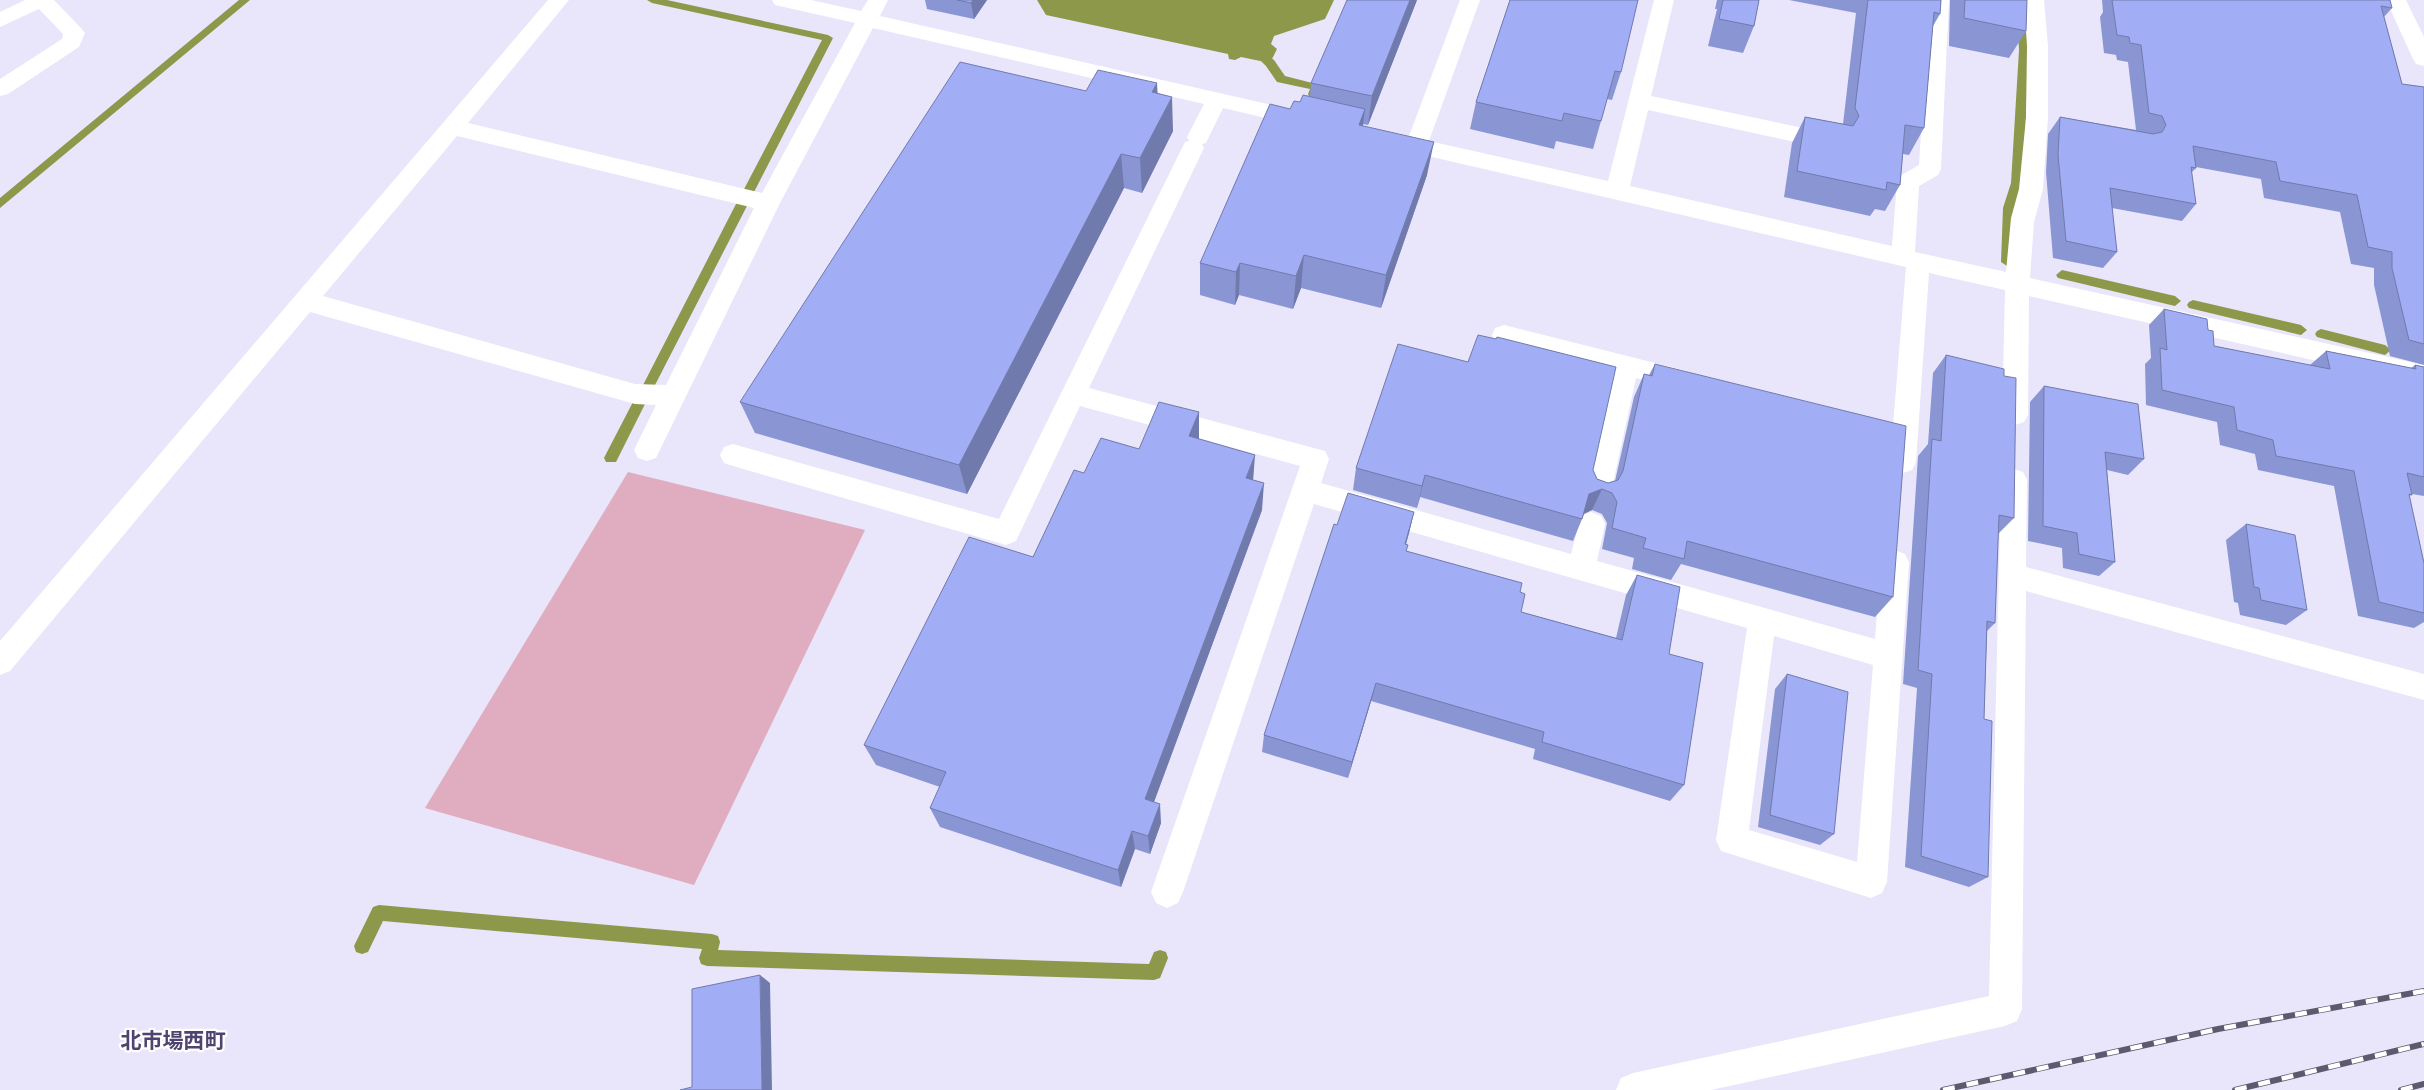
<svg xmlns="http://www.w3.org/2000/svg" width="2424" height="1090" font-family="'Sofia Sans Condensed','Noto Sans JP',sans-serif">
<rect width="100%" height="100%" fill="#e9e5fa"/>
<path fill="#dfadbf" d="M628,472L865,530L694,885L425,808Z"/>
<path fill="#8d984b" d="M1037,0H1334L1325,19L1274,36L1271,44L1277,49L1270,63L1241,57L1235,60L1229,59L1228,54L1046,15Z"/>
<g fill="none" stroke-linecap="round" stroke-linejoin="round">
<path fill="#8d984b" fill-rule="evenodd" d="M239,0H250L0,208V198Z
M647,0H667L828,35L833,38L752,196H744L742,193L822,40L652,3Z
M2016,0H2026L2029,50L2023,183L2015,208L2013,262L2007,266L2001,262L2003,208L2011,183L2019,50Z
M1257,48L1274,60L1285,76L1320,85L1321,88L1317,97H1309L1308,94L1310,89L1277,82L1266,66L1252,52Z
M742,200L748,204L654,387L648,392L643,391L642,387L736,204Z
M2062,270L2175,296L2181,301L2175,306L2058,278L2056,275Z
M2193,300L2301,325L2307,330L2301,335L2189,308L2187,305L2189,302Z
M2321,329L2385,345L2391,350L2385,355L2317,337L2315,334L2317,331Z
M639,399L645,404L616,462H606L604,458L606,454L634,400Z
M379,905L712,934L718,936L720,942L718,950L1149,964L1154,952L1160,950L1166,952L1168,958L1160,978L1154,980L707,966L701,964L699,958L702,949L383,921L368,952L362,954L356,952L354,946L373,907Z"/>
<path fill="#fff" fill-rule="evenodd" d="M25,0H54L81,28L85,33L79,47L8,94L0,96V79L62,39L63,34L39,9L0,27V12Z
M548,0H569L468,123L762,193L855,23L775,5L772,0H811L861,11L868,0H888L880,16L1312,114L1315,119L1312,124L1304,127L1223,108L1206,143L1202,144L1204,148L1089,388L1325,451L1329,459L1321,483L1571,554L1581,516L1591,512L1601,516L1605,524L1597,561L1875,639L1881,562L1885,554L1895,550L1905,554L1909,562L1887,882L1882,893L1871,898L1721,851L1716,840L1747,628L1314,504L1183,892L1178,903L1167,908L1156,903L1151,892L1300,466L1080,406L1016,541L1006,545L733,466L724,463L720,455L724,447L733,444L999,519L1182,148L1185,142L1189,141L1187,137L1204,104L873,28L780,203L656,458L647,461L638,458L634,450L656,405L635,404L310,312L10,671L0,675V641ZM457,136L754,208L666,385L635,384L323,296ZM1774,636L1873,665L1857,862L1749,830Z
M1460,0H1480L1429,141L1608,181L1654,0H1674L1651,96L1832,134L1840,136L1843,142L1840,148L1832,150L1648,110L1630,186L1892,246L1897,182L1900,176L1919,165L1929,0H1949L1941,169L1938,175L1919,186L1915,252L2006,272L2011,218L2019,189L2026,118L2027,46L2024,0H2044L2048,46V118L2043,189L2034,222L2030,278L2424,365V385L2029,296L2028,415L2024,422L2015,425L2006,422L2002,415L2005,290L1929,273L1916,462L1912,470L1903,473L1894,470L1890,462L1906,267L1389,147L1386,141L1389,135L1397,133L1409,136Z
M1504,325L1687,371L1696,374L1700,381L1696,388L1687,391L1636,378L1611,492L1607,500L1598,503L1589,500L1585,492L1612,372L1495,342L1492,335L1495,328Z
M2014,469L2023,472L2027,480L2026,567L2424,674V700L2026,591L2022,1009L2017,1021L2005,1026L1711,1090H1616L1621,1078L1633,1073L1989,996L2001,480L2005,472Z"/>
<path fill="#fff" fill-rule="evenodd" d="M2386,0H2406L2424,37V66L2416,64L2413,59Z"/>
<defs>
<path id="rail" d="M1943,1090L2218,1029L2424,991
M2235,1090L2424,1044
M2401,1090L2424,1084"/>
</defs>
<use href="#rail" stroke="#5e596e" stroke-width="6"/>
<use href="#rail" stroke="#fff" stroke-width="4.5" stroke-dasharray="12" stroke-linecap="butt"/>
</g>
<path fill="#8a96d3" d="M925,0H987L974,19L927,9Z
M1417,0L1368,125L1363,124V126L1427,175L1381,308L1301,288L1293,309L1239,295L1235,305L1200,295V263L1290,109L1310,96L1311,83Z
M1510,0L1621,72L1612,100L1607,99L1601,121L1593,149L1556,141L1554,149L1470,129L1476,102Z
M1717,0H1759L1754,26L1743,53L1708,46L1717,9H1715Z
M1789,0H1941L1940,14L1933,26L1924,128L1909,155L1903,154L1900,185L1885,211L1875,209L1870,216L1784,197L1792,143L1805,117L1843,124L1856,13Z
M1950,0H2027L2026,31L2009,58L1949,46Z
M2102,0H2390L2392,8L2384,17L2402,84L2424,87V365L2390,356L2374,285V268L2351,264L2340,212L2264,198L2261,179L2196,167V168L2191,173L2196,204L2182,221L2112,208L2117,252L2103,268L2053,258L2046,172L2048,134L2060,117L2136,130L2128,62L2117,60L2116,55L2104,53L2100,17L2103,12Z
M1086,91L1158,93L1173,131L1142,193L1124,188L967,494L755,433L740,402Z
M2164,309L2208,330L2214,346L2310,365L2326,351L2411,368L2415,365L2424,367V496L2412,494V495L2409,496L2424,563V622L2414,628L2358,616L2334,486L2258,470L2255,454L2220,445L2217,422L2146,405L2145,364L2151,358L2149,325Z
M1946,355L2004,376L2014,518L1998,534L1995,623L1987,631L1984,719L1988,877L1969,887L1905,867L1917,688L1903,684L1918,456L1928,444L1933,373Z
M1655,364L1893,597L1875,617L1681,564L1671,580L1632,569L1634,558L1602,549L1607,523L1602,514L1592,510L1584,514L1582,519L1573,541L1420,497L1417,508L1353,490L1356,468L1593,470L1597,479L1608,483L1615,481L1634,397L1644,374L1649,375Z
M2044,386L2144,459L2128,475L2107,470L2115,562L2099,576L2063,568L2062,548L2028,541L2030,402Z
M1199,412V439L1253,480L1262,510L1154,802L1161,823L1150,854L1135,849L1121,887L940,827L930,808L940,787L876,765L864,745L1033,557L1084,473L1139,449Z
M1414,512L1406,545V551L1520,592L1521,612L1616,638L1626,595L1637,575L1669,654L1684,785L1670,801L1533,759L1535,749L1371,701L1348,778L1262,752L1264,735L1337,525Z
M2246,524L2307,610L2286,625L2240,615L2238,603L2234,602L2226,540Z
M1787,674L1834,834L1820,845L1758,827L1775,689Z"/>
<path fill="#717aac" d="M973,0H987L974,19L971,3Z
M1410,0H1417L1368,125L1372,96Z
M1157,83L1159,118L1152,92Z
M1172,97L1173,131L1142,193L1140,158Z
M1365,109L1361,143L1359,125Z
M1434,142L1427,175L1381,308L1386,275Z
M1121,154L1124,188L967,494L959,465Z
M1304,255L1301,288L1293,309L1296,276Z
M1240,263L1239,295L1235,305L1236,272Z
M1199,412V440L1189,436Z
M1255,455L1253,482L1246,478Z
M1425,475L1420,497L1417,508L1422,486Z
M1264,483L1262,510L1148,818L1145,799Z
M1602,489L1592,510L1579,516L1589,494Z
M1414,512L1409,533L1399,565L1405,544Z
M1376,683L1371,701L1348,778L1352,762Z
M1160,804L1161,823L1150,854L1148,836Z
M1132,831L1135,849L1121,887L1118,870Z
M760,975L770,983L772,1090H762Z"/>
<path fill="#a1aef5" stroke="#717aac" d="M957,0H973L971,3Z
M1347,0H1410L1372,96L1311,83Z
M1510,0H1638L1621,72L1615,71L1601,121L1564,113L1562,121L1476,102Z
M1723,0H1759L1754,26L1719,19Z
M1868,0H1941L1940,14L1934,12L1924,128L1905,125L1900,185L1887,182L1886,190L1797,171L1805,117L1853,126L1859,116L1855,108Z
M1965,0H2027L2026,31L1964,18Z
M2112,0H2390L2392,8L2381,6L2402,84L2424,87V344L2409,340L2392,268V252L2368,247L2357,195L2280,181L2276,162L2193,146L2196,168L2191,167L2196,204L2110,188L2117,252L2066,241L2058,155L2060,117L2153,134L2162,132L2166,125L2162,116L2149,113L2141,45L2130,43L2129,37L2117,35Z
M960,62L1086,91L1098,70L1157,83L1152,92L1172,97L1140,158L1121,154L959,465L740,402Z
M1303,95L1365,109L1359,125L1434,142L1386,275L1304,255L1296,276L1240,263L1236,272L1200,263L1270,104L1290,109L1294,101L1300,102Z
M2164,309L2207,319L2208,330L2213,331L2214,346L2330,369L2326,351L2416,369L2415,365L2424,367V477L2407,473L2412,495L2409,494L2424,563V613L2379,602L2354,471L2276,456L2273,440L2237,430L2234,407L2162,390L2160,348L2167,350Z
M1478,335L1496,339L1497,337L1616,367L1593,470L1597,479L1608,483L1618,480L1623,471L1644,374L1652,376L1655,364L1906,426L1893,597L1687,541L1684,559L1643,548L1646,538L1612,528L1617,502L1612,493L1602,489L1589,494L1582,519L1425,475L1422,486L1356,468L1398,344L1468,362Z
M1946,355L2004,369V376L2016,378L2014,518L1999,515L1995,623L1987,621L1984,719L1992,721L1988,877L1921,856L1932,674L1918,670L1932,439L1941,441Z
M2044,386L2138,404L2144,459L2105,452L2115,562L2079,554L2077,533L2043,526Z
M1159,402L1199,412L1189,436L1255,455L1246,478L1264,483L1145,799L1160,804L1148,836L1132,831L1118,870L930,808L946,772L864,745L969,537L1033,557L1074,470L1084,473L1101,438L1139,449Z
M1348,493L1414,512L1405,544L1408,545L1406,551L1522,583L1520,592L1525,594L1521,612L1622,640L1637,575L1680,587L1669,654L1703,663L1684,785L1542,742L1544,732L1376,683L1352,762L1264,735L1334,524L1337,525Z
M2246,524L2295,535L2307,610L2261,600L2259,588L2254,587Z
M1787,674L1848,692L1834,834L1770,815Z
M760,975L762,1090H680L692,1087V989Z"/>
<g text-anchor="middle" stroke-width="4.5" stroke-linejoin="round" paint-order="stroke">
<g font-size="21" font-weight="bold" fill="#4f446f" stroke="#fff">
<text x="173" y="1048">北市場西町</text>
</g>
</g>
</svg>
